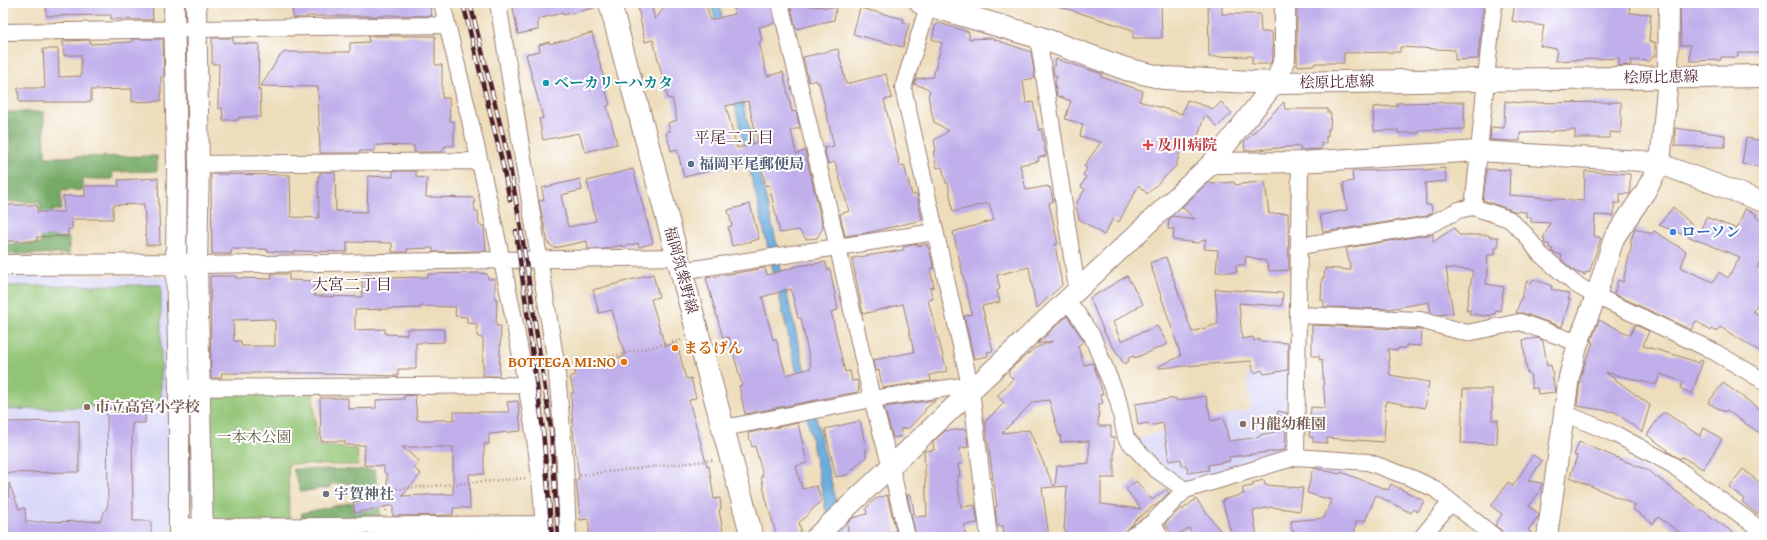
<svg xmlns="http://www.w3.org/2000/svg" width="1767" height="540" font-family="'Gentium Book Plus','Noto Serif JP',serif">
<rect width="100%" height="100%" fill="#fff"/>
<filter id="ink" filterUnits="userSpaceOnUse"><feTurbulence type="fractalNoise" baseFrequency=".025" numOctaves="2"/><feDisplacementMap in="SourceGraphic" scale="8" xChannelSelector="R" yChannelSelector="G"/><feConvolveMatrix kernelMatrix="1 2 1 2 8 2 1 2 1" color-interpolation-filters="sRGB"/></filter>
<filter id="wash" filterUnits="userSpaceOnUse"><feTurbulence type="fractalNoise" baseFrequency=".012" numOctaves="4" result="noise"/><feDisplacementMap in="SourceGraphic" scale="16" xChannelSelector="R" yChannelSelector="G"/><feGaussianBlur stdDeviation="0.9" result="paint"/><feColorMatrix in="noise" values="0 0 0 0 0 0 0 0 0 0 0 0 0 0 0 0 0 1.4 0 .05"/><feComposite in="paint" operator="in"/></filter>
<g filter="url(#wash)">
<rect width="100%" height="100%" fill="#edddbb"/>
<path fill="#d9d7f8" d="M3,274L171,277V537H3Z
M1294,369L1292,451L1185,482L1168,472L1135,439L1251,409L1247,374Z"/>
<path fill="#92c474" stroke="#6e7250" d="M161,285V404L3,410V286Z
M209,392L313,393L317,446L357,449L358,465L288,464L289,520L211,523Z"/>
<path fill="#75aa66" stroke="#606448" d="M3,112H44L45,157L157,156V171L113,172L112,179H83V190L61,191V210H53L54,237L69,238V254H3V244H41L40,202H3V161H10L9,122H3Z
M293,469L375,470L377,486L360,489L356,483L330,484L331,487L301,492Z
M378,497L381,519L301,521L302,513Z"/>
<path fill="#6aaddf" stroke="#5a6685" d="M711,3H719L778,249L779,261L836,502L845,527L847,537H834L826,511L805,408Z
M183,30H193L192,250H181Z
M183,392H192L191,520L182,519Z"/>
<g id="blocks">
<path fill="#c0afeb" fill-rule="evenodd" d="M46,3H152L153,20L111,19V15L46,16Z
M292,3H429L432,16L384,15V16H307V18H293Z
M512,3H594V8L563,15L562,13L538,19V30L518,34Z
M637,3H651L655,20L667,3H706L710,20L735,14L733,3L771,4L775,23L759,27L762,41L759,42L767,76L783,72L792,112L796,111L800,128L791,130L796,154L805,151L823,228L817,238L806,239L799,230L780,233L769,185L766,186L759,159L684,177L677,149L671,151L666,132L670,131L668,123L677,120L672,98L668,99L653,40L645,42ZM748,101L758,142L737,148L726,106Z
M1055,3H1161L1162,38H1133V30L1055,5Z
M1208,3H1222V14H1260L1261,32H1272L1273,57L1270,64H1252V56L1209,57Z
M1297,3H1484L1481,25L1478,59L1455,60V50L1400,47V52L1344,53V63H1315V65L1297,66Z
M1515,3H1630L1629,13L1651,14L1649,42H1655V55L1649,61L1631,60V65L1619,66V58L1555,61L1557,49L1540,46L1544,26L1512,21Z
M1680,3H1764V53H1738V57H1721V60L1690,61V45H1681Z
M790,4L836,8L834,20L796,29Z
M860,8L904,19L903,22L909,24L903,47L853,34Z
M939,23L969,32V39L990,38L1031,52L1035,78L1023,80L1026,103L1033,102L1039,131L1041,128L1046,156L1038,157L1039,161L1020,165L1026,190L1048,186V188L1050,187L1053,201L1049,203L1058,244H1055L1062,285L1036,309L1029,267L997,275L1000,289L997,290L1000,302L982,306L993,351L987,352L988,356L974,359L964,316L972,314L953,232L994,220L989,203L953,212L948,183H946L942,167L937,168L933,152L936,151L934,140L949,131L934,122L928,96L930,91L927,88L914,84L916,79L933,77L942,43L932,39L935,26Z
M592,33L605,82H603L610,105L607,106L617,144L585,152L579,133L543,140L539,119L543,118L526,54L540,51L539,45L549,42L550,44Z
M368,36H435V65H442V98H449L450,121H454V146H445L442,152H414V146L375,145V151H360V153H320L318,87L261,86L279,57L285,52H350V43L369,42Z
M212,38H233V43L259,44L258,91L260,88L261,117H239V120H223L222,108H218L219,64H212Z
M132,39H163L164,77H161V101L132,102V89L91,90V102H19L18,88H45L43,49H58L59,77L81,76V55H64L63,41L90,40V44L132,42Z
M838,49L846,84L886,74L892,98L884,100L900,166L904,165L912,195L917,194L922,220L866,233L845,236L840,214L849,211L835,162L828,164L824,148L834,146L819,82L817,83L816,80L809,82L803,57Z
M1056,59L1102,74L1101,77L1143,91L1139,101L1182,114L1187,100L1214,109L1221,102L1232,113L1217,127L1205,114L1197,139L1195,138L1193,143L1183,140L1176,166L1147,194L1139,185L1119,222L1113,219L1104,235L1079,219L1076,204L1085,189L1081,187L1086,177L1083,175L1087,168L1084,166L1101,142L1080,136L1083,124L1065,119L1071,101L1057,96L1055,83L1057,75L1054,76L1053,69Z
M1505,101L1520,103L1621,102V133L1610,132V138H1575V130L1553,131V132L1520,133V141L1490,140L1491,127L1504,128Z
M1284,102L1285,109H1328V113H1331L1330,129H1328V136H1326V143H1321V149L1300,150V146L1245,151L1244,142Z
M1464,102V129L1419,130V133H1398V130L1374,131L1373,107L1397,106V103Z
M1675,128L1725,135V147L1675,146Z
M1746,138L1764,141V167L1742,164Z
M1445,168L1446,181L1425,183L1426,205H1431L1432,213L1426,216L1323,232L1320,215L1347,210L1343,183L1353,181L1352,171L1424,169V170Z
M633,169L653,243L639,247L638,243L622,247V245L604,249H588L587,241L554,248L548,243L539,201L544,200L542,188L580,179L582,190L561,195L568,227L596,221L587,181Z
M1487,169L1510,170L1509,195L1584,201L1585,171L1630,174V194H1620V203H1614V216L1595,215L1594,236L1601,238L1589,273L1586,272L1585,275L1574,271L1561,259L1562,255L1552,252L1553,249L1549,248L1550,245L1544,243L1545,240L1543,239L1550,223L1531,222V217H1526V212L1514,211L1483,200Z
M393,171H416V177L427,178L426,197L474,198L475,211H478L479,225L484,226L486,251L433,252V248L407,249V252H392V243L347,242V252L295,251V253L279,252L267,251V249H231V254H212L211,174L290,175L291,217L319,218L318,176H320V172H335L336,211L367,212L368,176L393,177Z
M158,178L160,245H146L144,204L113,205V219H72V229H68V236L37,237V241H3V205H37V212H64L63,196H85V186H119L118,180Z
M1265,181L1269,214L1288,213L1289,270L1269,271L1266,261L1246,256L1245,265H1236L1237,272H1216L1218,250L1204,249L1206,239L1198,243L1173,240L1174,229H1168L1169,220L1172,216L1195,219L1182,207L1208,182L1212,184L1234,182L1235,185Z
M750,204L759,239L732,246L728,227L732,226L728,210Z
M1673,207L1700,232L1706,217L1737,229L1745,209L1757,214L1755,216L1764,222V254L1757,267L1764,271V294L1753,311L1764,318V354L1720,327L1717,332L1712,329L1711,331L1696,321L1691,330L1614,294L1618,280L1623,282L1632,244L1630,243L1635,228L1652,234L1654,231L1686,251L1681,268L1713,282L1719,272L1728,278L1740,257L1659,225Z
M1454,228L1459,235H1489V237H1498V248H1495V255H1488L1486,284L1504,287L1500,311L1496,310L1495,314H1491V316L1486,315V316L1469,314L1470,310L1466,311L1473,270L1446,268L1453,313L1438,315L1431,313L1429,302L1389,309L1324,307V301L1321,300L1322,278H1324L1325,268L1351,270L1346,248L1433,234V242Z
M917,244L918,246L927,244L928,248H929L934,268L930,269L934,287L930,288L933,299L928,300L947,371L930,375L931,381L882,388L879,370L875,371L873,360L914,352L903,304L863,314L852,258L904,250L903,247Z
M1166,257L1192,332L1218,324L1215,289L1283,293L1282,306L1239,303L1242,339L1253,337L1254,341L1259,339V341L1288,343V370L1264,374L1262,370L1254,373L1251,361L1158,368L1157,367L1181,356L1150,263Z
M826,262L827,269H830L838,310L831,312L845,372L850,371L852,381L857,380L859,390L857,392L745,414L739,386L742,385L729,337L723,338L706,278L765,268L767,275L798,266ZM791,289L798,318H801L811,368L786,375L776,339L773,340L762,297Z
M480,273L487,274L488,279H495V299H497L496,326H501L499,376H483V339L477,336V324L467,323V317L455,316L456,307L421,306V308L355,310V330L385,329V334L407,335V329H444V342L416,343V369H398V376L324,374V373H222L221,378H211L210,276H236V278L272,279L271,274H289V280L314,281V296L362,297V276H376V278L428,277V274ZM272,319V321H275V346H241V341H234L233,320Z
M653,274L659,297L651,299L665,346L677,343L686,379L691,378L696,398L689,400L707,466H709L714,499L720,498L721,509L719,510L724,537H707V533L689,537H589V519L580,520L576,479H579L573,431L571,393H574L570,377L576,375L574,369L625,356L612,310L599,313L593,290Z
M1127,276L1143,304L1113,322L1121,341L1157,326L1168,344L1135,358L1134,356L1128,358L1129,361L1124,364L1104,332L1090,298Z
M1533,279L1552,286L1551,289L1570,294L1568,299H1570L1562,327L1523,313H1516L1527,281L1531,283Z
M1067,316L1084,341L1078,346L1084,365L1093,363L1103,394L1100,395L1103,403L1099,404L1098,426H1111V437H1114V478H1101V504L1141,509L1126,489L1136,481L1152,500L1166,489L1169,493L1155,506V505L1133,522L1134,523L1122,534L1114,537H1069L1064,529L1067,486L1055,487L1057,466L1089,463V441L1060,442L1061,435H1059L1049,400L1033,402L1002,433L1029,430L1054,487L1042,488L1049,537H1004L1003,526H997L995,507H997L985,422L1004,403L997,396L1013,379L1009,375V370L1035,348L1053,341L1037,344Z
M1599,320L1630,335L1635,325L1649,331L1643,346L1679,356L1698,363L1700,360L1703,361L1692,394L1680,388L1684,382L1660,374L1656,385L1605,372L1650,405L1642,432L1615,412L1577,406L1580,379L1585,363L1593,343L1591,342Z
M1312,325L1422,330L1421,346L1406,345V348H1398V350L1388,349L1390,375L1429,382L1425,408L1386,401L1384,442L1327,438V443L1313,442V437H1309L1311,407L1325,408L1322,359L1319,360V356H1312Z
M1538,338L1543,341L1547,366L1551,365L1555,392L1538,394L1537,388H1532L1530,373H1527L1523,340Z
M1723,383L1764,412V436L1726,410L1725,412L1708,403Z
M1463,389H1492V420H1498L1497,444L1461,443Z
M415,395L417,420H454V412H509L507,402L518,401L521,431L489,434V444H484V474H469L470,508H453V515L393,516V505L355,513L353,502L387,495V474L384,472V466L364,465L365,445H345V441H321L320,398H348V409L376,408V400L404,399V396ZM402,447H453V494L402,496L421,474L414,468L419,461Z
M1206,396L1211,421L1224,418L1229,441L1260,437V435L1275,432L1278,411L1287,413L1285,450L1229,457L1230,461L1208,465L1209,470L1188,473L1187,466H1182L1181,459L1169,461L1163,423L1149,426L1148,423L1138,425L1135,404L1176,398V401Z
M935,400V401L925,409V411L909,428L900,429L902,436L893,438L884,407Z
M107,409H145V423H132L133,521H151V537H3V512H8L9,483L19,509L25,508L26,522L100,521L108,505Z
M1662,413H1666L1700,436L1704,428L1722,439L1703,469L1682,457L1680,459L1667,451L1668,450L1647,435Z
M79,421V472L3,473V422Z
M860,421L867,452H865L866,457L847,475L836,477L825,429Z
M798,423L807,463L796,466L802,489L817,486L821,501L799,523L801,531L796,537H777L766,499L761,476H763L755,446L752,447L748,433Z
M966,429L968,447L960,448L962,464H958L960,476L957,477V480L961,507L975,505L978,523L964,525L966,537H916L907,495H911L915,517L927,516L924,451L934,450L933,442L945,431Z
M1579,442L1647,470L1739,537H1686L1658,517L1653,524L1633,509L1635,505L1570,477L1577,456L1574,455Z
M1533,455L1542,461L1528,481L1542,483L1540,491L1529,506L1539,514L1538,517L1528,530L1536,537H1505L1501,530L1495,525L1502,514L1491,506L1508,482L1513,486Z
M1313,468L1340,474L1341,472L1388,490L1391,484L1424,501L1418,512L1413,509L1411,513L1376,495L1365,521H1356L1354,537H1294V531H1292L1291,521L1324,518L1331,500L1307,493Z
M1743,469L1764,486V504L1757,514L1742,502L1744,499L1729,487Z
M1264,480L1265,485L1303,488L1300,511L1271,507L1253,511L1257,537H1232L1222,500L1244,494L1242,488L1253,486L1252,483Z
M887,495L896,531L861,537H849L847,524L853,518L867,514L866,508L875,499Z
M1196,499L1225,537H1193L1189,528L1173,537L1165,523L1181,508L1182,510Z"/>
</g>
</g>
<g filter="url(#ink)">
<use href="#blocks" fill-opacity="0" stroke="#9c7e73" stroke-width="1"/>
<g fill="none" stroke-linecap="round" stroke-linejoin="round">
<defs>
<path id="minor" d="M442,3C468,112 495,221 516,330C529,398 542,468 544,537
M498,3L556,363L565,462L568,537
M780,3L838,248L872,399L891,467L907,537
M929,3L903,88L971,390L989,537
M3,32L447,25
M1038,37L1077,289
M199,164L479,161
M1473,207C1481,139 1486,71 1494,3
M1299,246L1429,225L1459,210L1473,207L1509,219L1525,234L1540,254L1575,284L1596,296L1713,351L1764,381
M197,265L678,257
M681,271L935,232
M1066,300L1076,312L1092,336L1118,400L1126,438L1154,468L1185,490
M1298,315L1420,320L1467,333L1520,322L1578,343
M179,388L526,385
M1564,413L1617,435L1671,464L1764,532
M724,428L872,399L969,385
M1296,457L1300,162
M1153,522L1160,537
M178,526L208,527L543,524
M1131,537L1153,522L1185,490L1296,457L1368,462L1414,479L1435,489L1451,502
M1422,537L1451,502L1495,537"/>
<path id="tertiary" d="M174,3L177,164L176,263L179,388V537
M196,3L199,164L197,265L203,537
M1212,163L1300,162L1479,151L1641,161L1660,164L1764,202
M3,265L189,264
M816,537L1212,163L1275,83L1285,58V3
M1547,537L1569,377L1578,343L1596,296L1614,238L1645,192L1660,164L1668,77L1669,3"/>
<path id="secondary" d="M921,3L1038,37L1126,69L1164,78L1275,83L1764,76"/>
<path id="primary" d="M610,3L752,537"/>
</defs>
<use href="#minor" stroke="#9c7e73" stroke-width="18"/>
<use href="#tertiary" stroke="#9c7e73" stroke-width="22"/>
<use href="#secondary" stroke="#9c7e73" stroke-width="24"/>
<use href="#primary" stroke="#9c7e73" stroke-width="24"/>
<path stroke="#9c7e73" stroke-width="2.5" stroke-dasharray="1 3" stroke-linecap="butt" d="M571,366L681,340
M580,475L714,460
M385,490L386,511
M341,496L385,490L526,478"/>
<use href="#minor" stroke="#fff" stroke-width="16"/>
<use href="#tertiary" stroke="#fff" stroke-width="20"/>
<use href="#secondary" stroke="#fff" stroke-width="22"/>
<use href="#primary" stroke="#fff" stroke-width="22"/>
<defs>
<path id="rail" d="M463,3L501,157L510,200
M470,3L508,156L521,229L551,429L558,537
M516,231L543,430L552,537"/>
</defs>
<use href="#rail" stroke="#4a1f2b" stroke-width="4.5"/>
<use href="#rail" stroke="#fff" stroke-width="3" stroke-dasharray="9" stroke-linecap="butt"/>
</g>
</g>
<circle fill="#0f9aa8" stroke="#fff" stroke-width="1.5" cx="546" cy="83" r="4"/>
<path fill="#e0444e" stroke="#fff" stroke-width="1.5" d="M1146 139h4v4h4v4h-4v4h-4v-4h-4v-4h4z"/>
<circle fill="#5c6f8a" stroke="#fff" stroke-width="1.5" cx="691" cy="164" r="4"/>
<circle fill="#3f7fe0" stroke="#fff" stroke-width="1.5" cx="1673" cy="232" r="4"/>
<g fill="#e8710a" stroke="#fff" stroke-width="1.5">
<circle cx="675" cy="348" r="4"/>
<circle cx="624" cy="362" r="4"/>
</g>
<g fill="#8d6e63" stroke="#fff" stroke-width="1.5">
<circle cx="87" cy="407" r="4"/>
<circle cx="1243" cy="424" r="4"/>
</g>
<circle fill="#6b7280" stroke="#fff" stroke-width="1.5" cx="326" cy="494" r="4"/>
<g text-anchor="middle" stroke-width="4" stroke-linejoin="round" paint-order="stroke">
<g font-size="15" fill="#4a1f2b" stroke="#fff">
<text transform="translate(1661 77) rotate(-1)" y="5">桧原比恵線</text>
<text transform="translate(1337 82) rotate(-1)" y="5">桧原比恵線</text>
<text transform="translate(681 270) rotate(75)" y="5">福岡筑紫野線</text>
</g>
<g font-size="15" font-weight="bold" fill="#0d838f" stroke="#fff" text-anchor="start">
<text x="554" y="88">ベーカリーハカタ</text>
</g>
<g font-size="15" font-weight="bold" fill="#be3a42" stroke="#fff" text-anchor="start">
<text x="1157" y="150">及川病院</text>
</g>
<g font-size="15" font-weight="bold" fill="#4e5e75" stroke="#fff" text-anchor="start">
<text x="699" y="169">福岡平尾郵便局</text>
</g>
<g font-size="15" font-weight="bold" fill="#366cbe" stroke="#fff" text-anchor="start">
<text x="1681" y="237">ローソン</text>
</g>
<g font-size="15" font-weight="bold" fill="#c56008" stroke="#fff" text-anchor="start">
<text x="683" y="353">まるげん</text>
<text x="616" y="367" text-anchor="end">BOTTEGA MI:NO</text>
</g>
<g font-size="15" font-weight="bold" fill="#785e54" stroke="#fff" text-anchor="start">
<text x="95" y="412">市立高宮小学校</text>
<text x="1251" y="429">円龍幼稚園</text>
</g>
<g font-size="15" fill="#635945" stroke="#fff">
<text x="254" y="442">一本木公園</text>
</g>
<g font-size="15" font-weight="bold" fill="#5b616d" stroke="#fff" text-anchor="start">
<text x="334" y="499">宇賀神社</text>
</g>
<g font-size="16" fill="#4a1f2b" stroke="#fff">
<text x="734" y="143">平尾二丁目</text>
<text x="352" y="290">大宮二丁目</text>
</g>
</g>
<rect width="1767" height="540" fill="none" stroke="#fff" stroke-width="16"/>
</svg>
